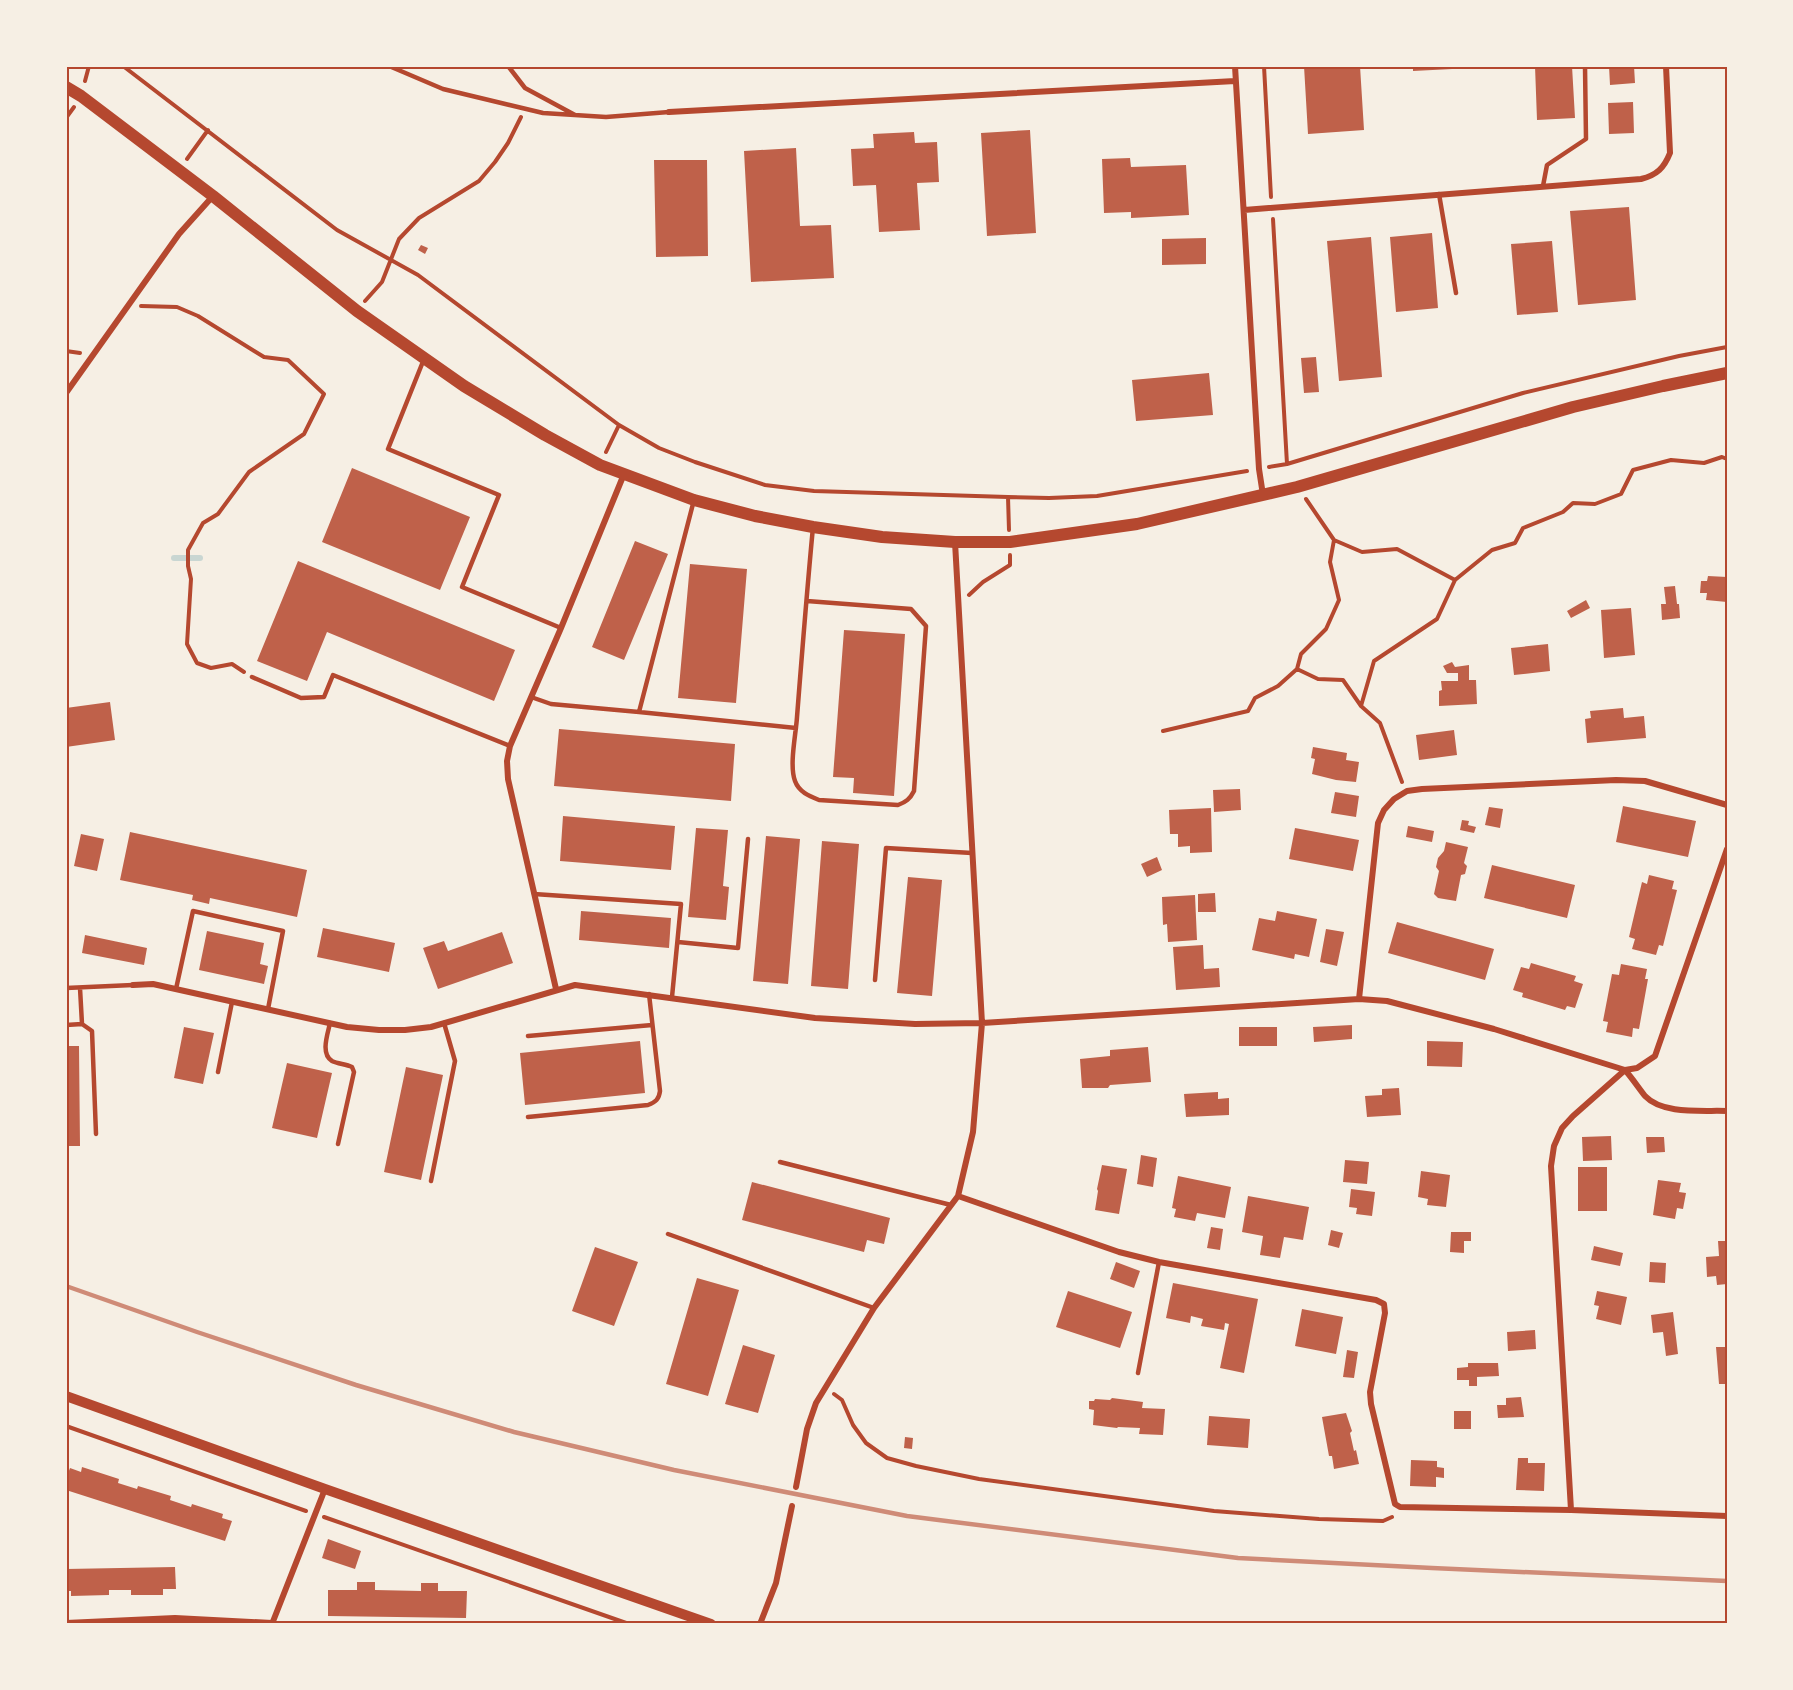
<svg xmlns="http://www.w3.org/2000/svg" width="1793" height="1690" font-family="'Noto Sans',sans-serif">
<rect width="100%" height="100%" fill="#f6efe4"/>
<g fill="none" stroke-linecap="round" stroke-linejoin="round">
<path stroke="#c9d6d2" stroke-width="6" d="M174,558H200"/>
</g>
<path fill="#bf614a" d="M1304,66H1360L1364,130L1308,134Z
M1413,66H1472V68L1413,71Z
M1535,66H1572L1575,118L1537,120Z
M1609,66H1634L1635,83L1610,85Z
M1633,102L1634,133L1609,134L1608,103Z
M1030,130L1036,233L987,236L981,133Z
M914,132L915,143L937,142L939,182L917,183L920,230L879,232L876,185L853,186L851,149L874,148L873,134Z
M796,148L800,226L831,225L834,278L751,282L744,151Z
M1130,158L1131,167L1186,165L1189,215L1131,218V212L1104,213L1102,159Z
M654,160H707L708,256L656,257Z
M1629,207L1636,300L1578,305L1570,211Z
M1432,233L1438,308L1396,312L1390,237Z
M1371,237L1382,377L1339,381L1327,241Z
M1206,238V264L1162,265V239Z
M1552,241L1558,312L1517,315L1511,244Z
M421,245L428,248L425,254L418,250Z
M1316,357L1319,392L1304,393L1301,358Z
M1209,373L1213,415L1136,421L1132,380Z
M352,468L470,517L440,590L322,542Z
M635,541L668,554L624,660L592,647Z
M298,561L515,650L494,701L327,632L307,681L257,661Z
M690,564L747,569L736,703L678,698Z
M1708,576L1727,577V602L1706,600L1707,593H1700L1701,581H1707Z
M1675,586L1677,604H1679L1680,618L1662,620L1661,604H1666L1664,587Z
M1586,600L1590,608L1571,618L1567,611Z
M1631,608L1635,655L1604,658L1601,610Z
M844,630L905,634L894,796L853,793L854,778L833,777Z
M1548,644L1550,671L1514,675L1511,648Z
M1452,662L1455,667L1469,665V680H1476L1477,704L1439,706V691L1442,690L1441,681H1458V673H1447L1443,666Z
M110,702L115,740L66,747V708Z
M1623,708L1624,718L1644,716L1646,738L1587,743L1585,719L1591,718L1590,711Z
M559,729L735,744L731,801L554,786Z
M1454,730L1457,755L1419,760L1416,735Z
M1313,747L1347,753L1346,760L1359,762L1356,782L1336,780L1312,774L1315,759L1311,758Z
M1240,789L1241,810L1214,812L1213,790Z
M1335,792L1359,796L1356,817L1331,813Z
M1623,806L1696,821L1688,857L1616,842Z
M1489,807L1503,809L1500,828L1485,825Z
M1211,808L1212,852L1190,853V846L1178,847V834H1170L1169,810Z
M563,816L675,826L671,870L560,861Z
M1462,820L1469,821L1468,825L1476,827L1474,833L1460,830Z
M1408,826L1434,831L1432,842L1406,837Z
M696,828L728,830L723,886L729,887L726,920L688,917Z
M1295,828L1359,840L1353,871L1289,859Z
M130,832L307,870L297,917L210,898L209,904L192,900L193,895L120,880Z
M81,834L104,839L97,871L74,866Z
M766,836L800,839L788,984L753,981Z
M822,841L859,844L848,989L811,986Z
M1446,842L1468,847L1464,863L1467,866L1465,874L1461,875L1456,901L1438,898L1434,894L1439,871L1436,867L1438,858L1444,851Z
M1157,857L1162,870L1147,877L1141,864Z
M1492,865L1575,885L1567,918L1484,898Z
M1649,875L1674,881L1672,889L1677,890L1663,946L1659,945L1656,955L1632,949L1635,939L1629,937L1642,882L1647,884Z
M908,877L942,880L932,996L897,993Z
M1215,893L1216,912H1198V894Z
M1195,895L1197,940L1168,942L1167,924L1163,925L1162,897Z
M581,911L671,918L669,948L579,940Z
M1277,911L1317,919L1309,957L1295,954L1294,959L1252,950L1259,918L1275,921Z
M1397,922L1494,949L1485,980L1388,953Z
M323,928L395,943L389,972L317,957Z
M1326,929L1344,932L1337,966L1320,962Z
M207,931L264,943L260,964L268,966L264,984L199,970Z
M502,932L513,963L438,989L423,948L444,941L448,951Z
M85,935L147,948L144,965L82,953Z
M1203,945L1204,969L1219,968L1220,987L1176,990L1173,947Z
M1531,963L1576,976L1574,981L1583,984L1575,1008L1567,1006L1565,1010L1522,997L1523,993L1513,990L1521,967L1529,969Z
M1621,964L1647,969L1645,979H1648L1639,1029L1633,1028L1632,1037L1606,1032L1608,1022L1603,1021L1612,974L1619,975Z
M1352,1025V1039L1314,1042L1313,1027Z
M184,1027L214,1033L203,1084L174,1078Z
M1239,1027H1277V1046H1239Z
M640,1041L645,1093L525,1105L520,1053Z
M1427,1041L1463,1042L1462,1067L1427,1066Z
M66,1046H79L80,1146H66Z
M1148,1047L1151,1082L1110,1085L1108,1088H1082L1080,1059L1110,1056V1050Z
M287,1063L332,1073L317,1138L272,1128Z
M406,1067L443,1075L421,1180L384,1172Z
M1399,1088L1401,1115L1367,1117L1365,1096L1382,1095V1089Z
M1218,1092V1099L1229,1098V1115L1186,1117L1184,1094Z
M1611,1136L1612,1160L1583,1161L1582,1137Z
M1646,1137H1664L1665,1152L1647,1153Z
M1141,1155L1157,1158L1153,1187L1137,1184Z
M1345,1160L1369,1162L1367,1184L1343,1182Z
M1102,1165L1127,1169L1119,1214L1095,1210L1098,1191L1097,1189Z
M1578,1167H1607V1211H1578Z
M1421,1171L1450,1175L1446,1207L1427,1205L1428,1199L1418,1197Z
M1178,1176L1231,1187L1225,1218L1197,1213L1195,1221L1174,1217L1176,1209L1172,1208Z
M1658,1180L1681,1183L1679,1192L1686,1193L1683,1209L1677,1208L1675,1219L1653,1215Z
M752,1182L890,1218L884,1244L867,1240L864,1252L742,1220Z
M1351,1189L1375,1192L1372,1216L1356,1214L1357,1208L1349,1207Z
M1248,1196L1309,1207L1303,1240L1284,1237L1280,1258L1260,1255L1263,1236L1242,1232Z
M1211,1227L1223,1229L1220,1250L1207,1248Z
M1331,1230L1343,1233L1339,1248L1328,1245Z
M1451,1232H1471V1241H1464V1253L1450,1252Z
M1718,1241H1727V1284L1717,1285L1716,1276L1707,1277L1706,1257L1719,1256Z
M1594,1246L1623,1253L1620,1266L1591,1260Z
M595,1247L638,1262L614,1326L572,1311Z
M1116,1262L1140,1271L1134,1288L1110,1279Z
M1650,1262L1666,1263L1665,1283L1649,1282Z
M697,1278L739,1290L708,1396L666,1384Z
M1173,1283L1258,1299L1244,1373L1220,1368L1229,1324L1225,1323L1224,1330L1201,1326L1203,1319L1191,1316L1190,1323L1166,1318Z
M1068,1291L1132,1312L1120,1348L1056,1327Z
M1597,1291L1627,1297L1621,1325L1596,1319L1599,1306L1594,1305Z
M1302,1309L1343,1317L1336,1354L1295,1346Z
M1673,1312L1678,1354L1666,1356L1663,1332L1653,1333L1651,1315Z
M1535,1330L1536,1349L1508,1351L1507,1332Z
M743,1345L775,1355L758,1413L725,1404Z
M1716,1347H1727V1384H1719Z
M1347,1350L1358,1352L1354,1378L1343,1377Z
M1468,1363H1498L1499,1376L1477,1377V1386H1469V1380H1457V1368L1468,1367Z
M1521,1397L1524,1417L1498,1418L1497,1405H1506V1398Z
M1112,1398L1143,1402L1142,1408L1165,1409L1163,1435L1139,1434L1140,1428L1118,1427L1117,1428L1093,1425L1094,1410L1089,1409V1401H1094L1095,1399L1110,1400Z
M1454,1411H1471V1429H1454Z
M1346,1413L1352,1431L1350,1433L1354,1451L1356,1450L1359,1464L1334,1469L1332,1456H1329L1322,1417Z
M1209,1416L1250,1419L1248,1448L1207,1445Z
M905,1437L913,1438L912,1449L904,1448Z
M1518,1458H1528V1463H1545L1544,1491L1516,1490Z
M1411,1460L1437,1461V1467L1444,1468V1478L1436,1477V1487L1410,1486Z
M82,1467L119,1479L118,1483L137,1489L138,1486L171,1496L170,1500L191,1507L192,1504L223,1514L222,1518L232,1521L225,1541L66,1490V1479L70,1468L81,1472Z
M328,1539L361,1551L355,1569L322,1558Z
M175,1567L176,1589H163V1595H131V1590H109V1595L71,1596V1591H66V1569Z
M357,1582H375V1590L421,1591V1583H438V1591H467L466,1618L328,1616V1590H357Z"/>
<g fill="none" stroke-linecap="round" stroke-linejoin="round">
<path stroke="#b5482f" stroke-width="4" d="M123,66L337,230L418,275L619,425L659,448L695,462L765,485L814,491L1008,497L1049,498L1097,496L1247,471
M1264,66L1271,197
M85,81L89,66
M66,118L74,107
M187,159L208,130
M1273,219L1287,464
M365,301L382,282L399,239L419,218L479,181L495,162L508,143L521,117
M141,306L177,307L198,316L264,357L288,360L324,394L304,434L249,472L218,514L203,523L188,550V566L191,579L187,644L197,663L211,668L232,664L244,672
M66,351L80,353
M606,452L619,425
M1269,467L1287,464L1523,393L1679,356L1727,347
M1008,497L1009,530
M1306,499L1334,540
M969,595L983,582L1010,565V555
M1297,669L1318,679L1343,680L1361,706
M1163,731L1248,711L1255,698L1278,686L1297,669L1301,654L1326,629L1339,600L1330,562L1334,540L1362,552L1397,549L1455,580
M1402,782L1380,723L1361,706L1374,661L1437,619L1455,580L1492,550L1515,543L1523,528L1563,512L1573,503L1595,504L1621,494L1633,470L1671,460L1704,463L1722,457L1727,459
M834,1394L842,1400L853,1425L866,1443L887,1458L916,1466L979,1479L1214,1511L1319,1519L1383,1521L1392,1517
M66,1426L306,1511
M324,1517L629,1624"/>
<path stroke="#b5482f" stroke-width="4.5" d="M389,66L443,89L543,113L606,117L669,112
M508,66L525,88L575,115
M1543,186L1547,165L1586,139L1585,66
M1439,194L1456,293
M424,359L388,449L499,495L462,587L561,628
M807,601L911,609L926,626L914,791C910,799 906,802 898,805L819,800C809,796 799,792 795,781C789,765 796,734 797,717C802,653 807,590 813,527
M252,677L301,698L324,697L333,675L510,746
M531,697L551,704L639,712L694,500
M639,712L796,728
M534,894L681,904L672,997
M678,942L738,948L748,839
M875,980L886,848L972,853
M66,988L133,985
M80,988L82,1024
M176,989L193,911L283,931L268,1009
M330,1023C328,1033 320,1054 332,1061C338,1064 346,1064 352,1067L354,1072L338,1144
M66,1025L82,1024L92,1031L96,1134
M528,1036L652,1025
M218,1072L232,1002
M528,1117L648,1105C656,1102 659,1099 660,1091L649,994
M780,1162L951,1205
M431,1181L455,1061L444,1023
M668,1234L874,1308
M1138,1373L1159,1262"/>
<path stroke="#b5482f" stroke-width="6" d="M1235,66L1259,469L1263,495
M669,112L1235,81
M1244,210L1641,179C1657,175 1664,168 1670,153L1666,66
M66,393L179,234L213,196
M133,985L153,984L347,1027L379,1030H405L431,1027L575,985L815,1018L915,1024L982,1023L1359,999L1387,1001L1494,1029L1625,1070C1632,1078 1638,1087 1645,1096C1663,1115 1703,1110 1727,1111
M556,989L508,779L507,761L510,746L561,628L624,474
M1359,999L1378,823L1384,810L1394,799L1407,791L1422,789L1616,780L1645,781L1727,805
M958,1196L1119,1252L1159,1262L1376,1300L1384,1304L1385,1313L1370,1392L1371,1404L1395,1504L1400,1507L1571,1510L1727,1516
M796,1487L807,1429L816,1403L874,1308L958,1196L973,1132L982,1023L955,542
M1571,1510L1551,1166L1554,1146L1562,1128L1573,1116L1625,1070L1637,1068L1655,1056L1727,849
M66,1623L175,1618L272,1623
M272,1624L325,1489
M760,1624L776,1583L792,1506"/>
<path stroke="#b5482f" stroke-width="10" d="M66,1396L325,1489L711,1624"/>
<path stroke="#b5482f" stroke-width="12" d="M66,87L81,96L213,196L357,311L464,386L545,435L600,465L694,500L755,516L813,527L882,537L955,542H1010L1137,524L1297,487L1573,407L1663,386L1727,373"/>
<path stroke="#cf8b77" stroke-width="4.5" d="M66,1286L197,1332L356,1385L514,1432L674,1470L907,1516L1238,1558L1432,1568L1727,1581"/>
</g>
<rect width="1793" height="1690" fill="none" stroke="#f6efe4" stroke-width="135"/>
<rect x="68" y="68" width="1658" height="1554" fill="none" stroke="#b5482f" stroke-width="2"/>
</svg>
